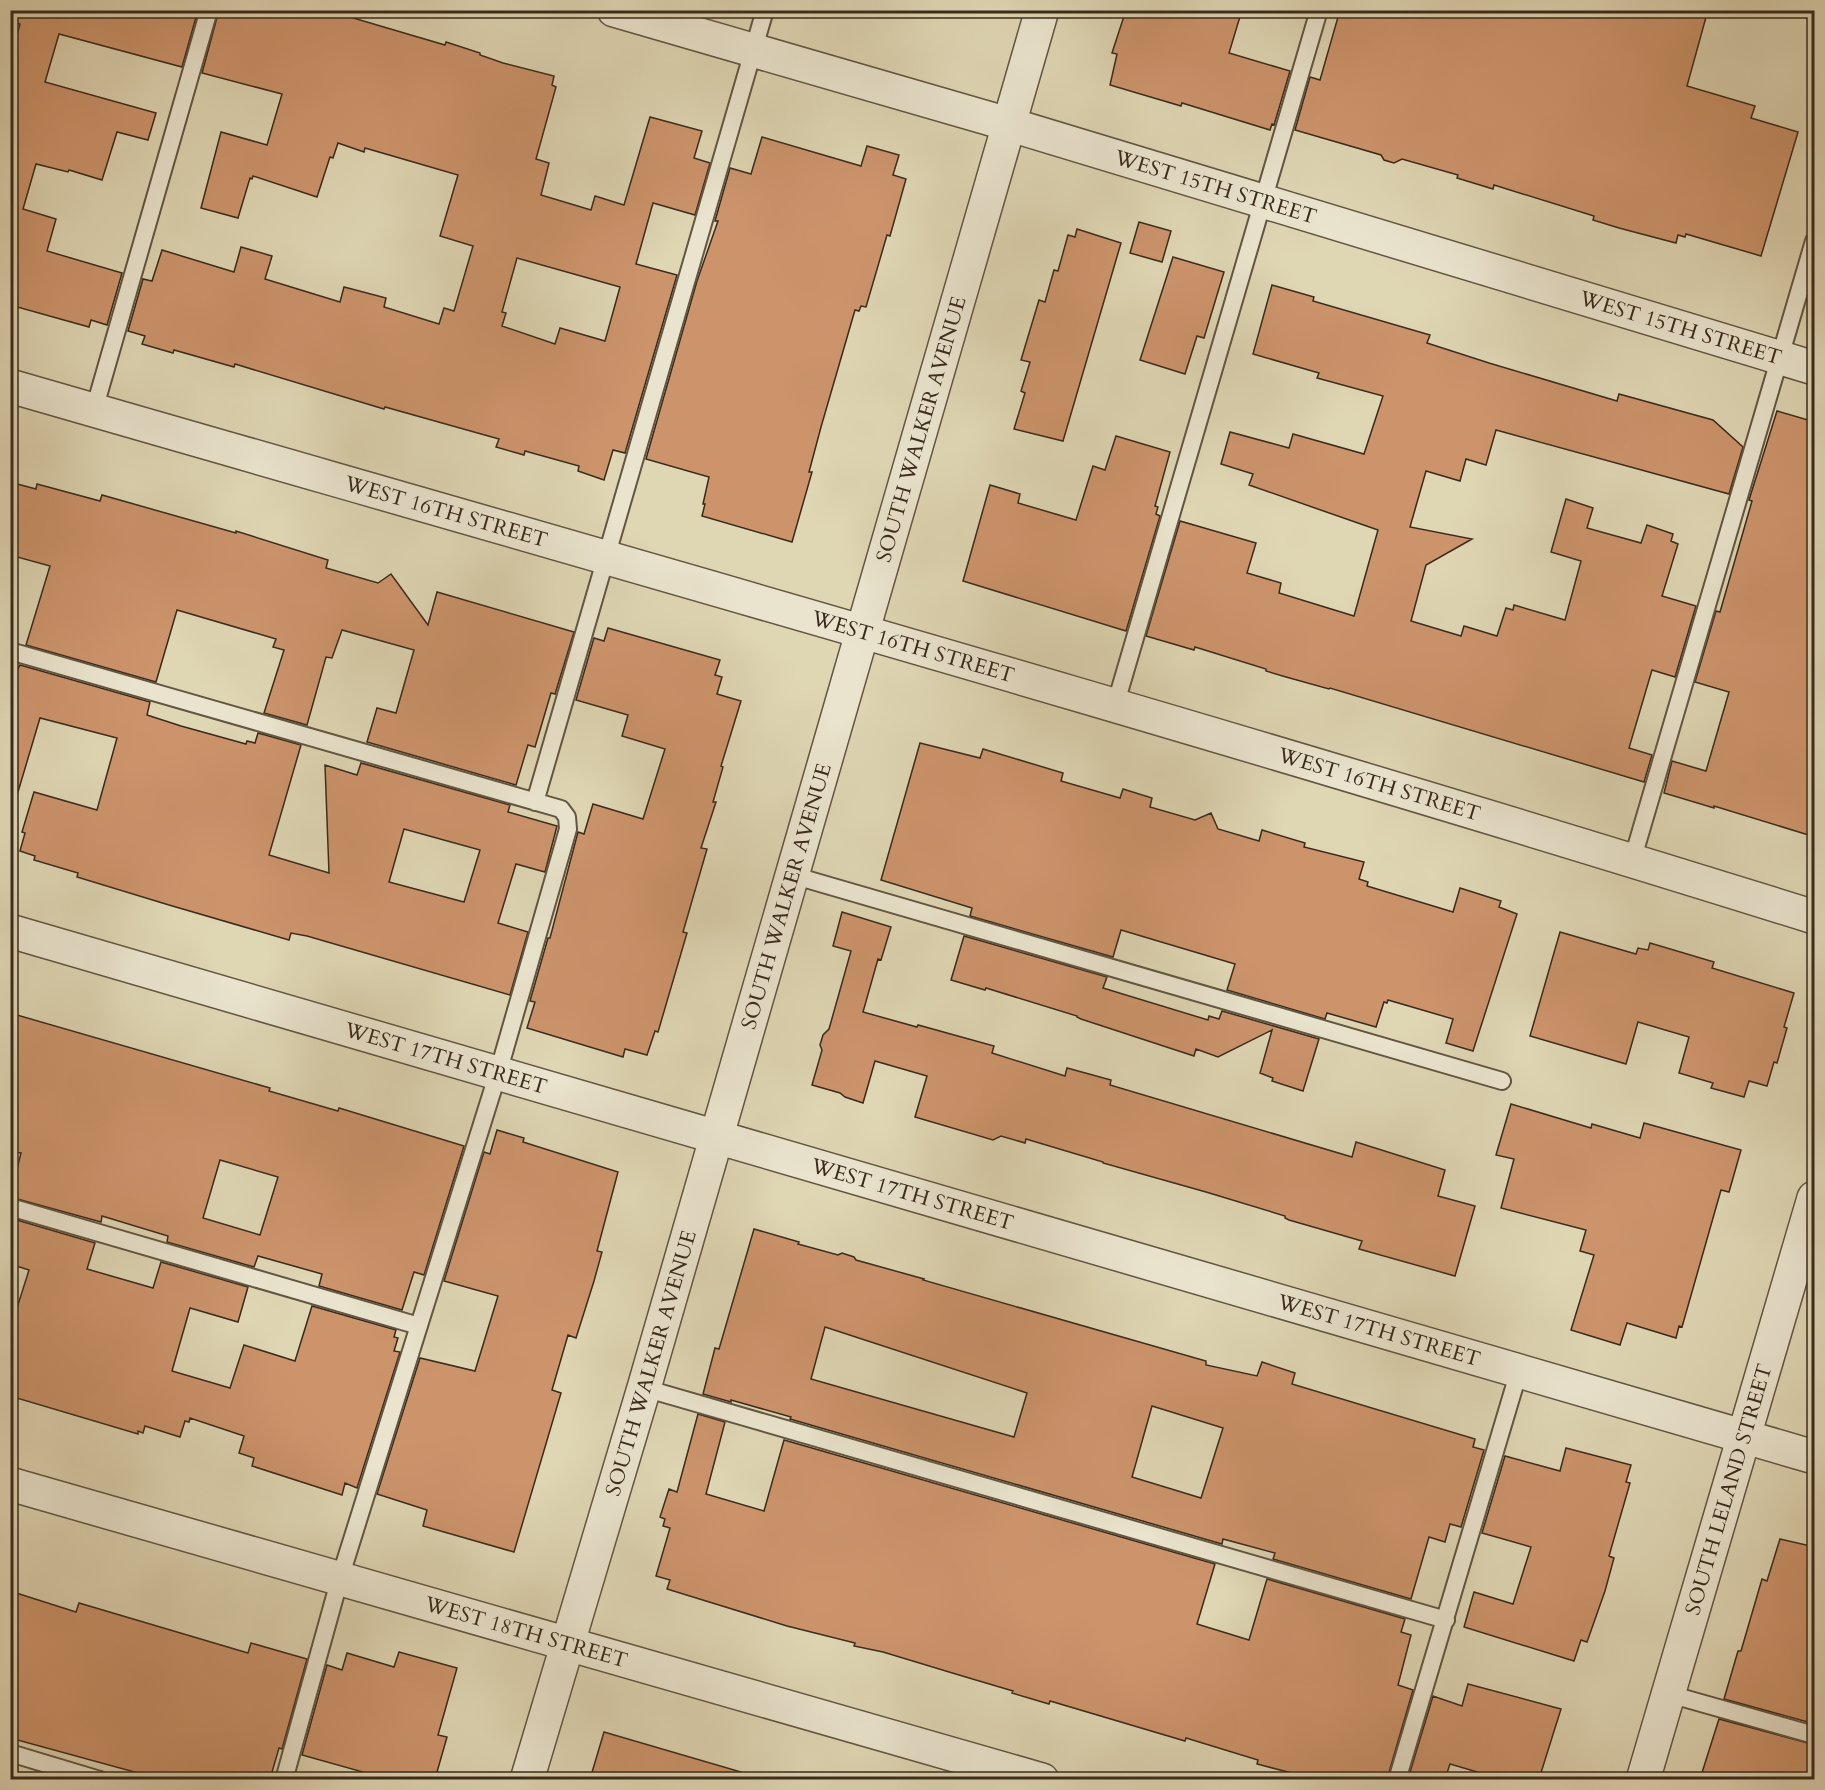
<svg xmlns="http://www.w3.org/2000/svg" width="1825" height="1790" font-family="Cardo,serif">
<rect width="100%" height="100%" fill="#dfd6b4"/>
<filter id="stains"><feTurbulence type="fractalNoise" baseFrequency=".00333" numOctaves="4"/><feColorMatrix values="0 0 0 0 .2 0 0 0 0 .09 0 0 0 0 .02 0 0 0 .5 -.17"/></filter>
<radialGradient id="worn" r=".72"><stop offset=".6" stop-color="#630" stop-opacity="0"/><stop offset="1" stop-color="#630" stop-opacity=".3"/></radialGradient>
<path fill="#cd946c" stroke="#392b1c" stroke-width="1.5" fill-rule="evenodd" d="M10,10H198L182,67L59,34L45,82L156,113L148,140L117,132L102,180L69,170L68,172L36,164L23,209L56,219L47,251L122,273L107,325L91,320L89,327L10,305V62L20,24L10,21Z
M219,10H344L343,15L445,45L446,42L480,53V55L503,63L554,76L552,85L556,87L536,159L549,163L541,195L591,210L595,196L624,205L650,117L702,131L694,158L710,163L695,215L653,203L636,264L677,275L625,453L613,450L604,480L578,471L579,466L525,451L524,455L496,447L499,439L385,407L384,409L235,364L234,367L174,350L173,353L142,344L145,336L128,331L143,279L152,281L162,250L234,272L241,247L272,256L265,279L340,302L344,287L386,298L384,307L439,324L444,308L454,311L473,246L440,236L458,175L365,148L364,152L338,143L333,158L330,157L317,197L253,176L252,179L250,178L238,218L201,208L221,132L267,145L282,94L202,73ZM517,258L620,287L605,341L560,328L555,344L502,326L506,313L502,312Z
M1126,10H1242L1229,53L1290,71L1274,125L1272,124L1270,130L1182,103L1181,106L1110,85L1117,54L1112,53Z
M1340,10H1708L1687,86L1755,106L1751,118L1798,132L1761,256L1686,234L1685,237L1678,235L1676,243L1619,228L1593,220L1594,216L1494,185L1493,189L1457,178L1458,175L1402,159L1394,163L1384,160L1381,155L1295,130L1310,77L1320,80Z
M762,137L861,166L867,146L899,155L893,175L906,179L890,236L887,235L866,307L861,306L859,311L855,310L821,427L809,472H812L792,542L702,516L705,504H703L709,477L646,459L697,281L718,221H715L730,168L751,174Z
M1139,222L1171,231L1162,262L1130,253Z
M1077,229L1121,243L1063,441L1014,429L1025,393L1021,391L1030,362L1021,360L1039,300L1045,302L1054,270L1058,271L1068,235L1075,237Z
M1173,257L1224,272L1204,338L1197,336L1185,374L1140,360Z
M1272,285L1314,297L1313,301L1430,335L1427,343L1489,363L1617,401L1619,394L1713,420L1743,447L1729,494L1496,430L1486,465L1466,459L1460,481L1426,471L1410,527L1472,539L1426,565L1411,621L1461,636L1464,626L1497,636L1506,608L1513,610L1514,605L1565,620L1581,561L1551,552L1566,499L1593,508L1587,528L1641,543L1647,525L1673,534L1671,541L1678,544L1662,596L1696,606L1675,677L1652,670L1629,748L1652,755L1644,782L1330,688L1329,689L1286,677L1266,671V669L1195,647L1194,650L1146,636L1180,521L1256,543L1247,573L1281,583L1279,593L1354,616L1378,530L1249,485L1253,474L1221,464L1230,432L1289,448L1293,434L1364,454L1383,396L1317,378L1319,373L1253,354Z
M1777,411L1815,422V837L1714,806V808L1664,793L1672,761L1706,771L1729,692L1695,682L1716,611L1720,612L1752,501L1749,500Z
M1116,436L1170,452L1155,506L1158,507L1156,514L1160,516L1126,631L963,581L990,485L1020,494L1018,503L1076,520L1093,466L1105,470Z
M10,482L36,489L37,484L100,501L102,495L236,533V531L328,560L326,568L378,583L391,574L428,625L437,592L574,632L555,694L551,693L535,747L528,745L516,785L367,742L377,708L396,713L414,650L342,630L332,658L326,657L307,725L264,713L284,650L273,647L276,639L177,610L156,682L26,645L50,566L10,555Z
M608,628L720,660L715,675L722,677L717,694L741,701L721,766L723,767L713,802H716L701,848L707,849L683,932L687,933L658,1032L655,1031L647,1055L625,1049L623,1057L527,1028L535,1002L530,1001L548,938H550L578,832L584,834L593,804L643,819L665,749L622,736L628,715L576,700L594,638L604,641Z
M20,665L150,702L147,715L181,726L246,744L247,741L255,743L258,733L301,745L269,855L329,873L325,765L357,775L361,763L510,805L508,812L557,826L545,872L516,864L498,923L528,932L510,995L307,936L291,933L289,940L169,905L77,877L78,873L34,860L35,856L20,851L25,833L22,832L34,792L97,810L117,738L40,718L18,792L10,791V667L18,669ZM404,829L480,850L464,902L389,882Z
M920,743L980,758L983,749L1063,773L1061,781L1120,798L1123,789L1152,798L1150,807L1195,820L1211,813L1218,829L1259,841L1262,830L1305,843L1304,847L1364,862L1359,879L1368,882L1367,886L1453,912L1460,888L1501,901L1499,907L1517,914L1473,1051L1446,1043L1453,1019L1388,1000L1387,1003L1384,1002L1376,1027L1327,1013L1325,1019L1227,990L1235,964L1121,930L1113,957L970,916L972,908L881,880Z
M842,912L891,927L881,960L878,959L863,1012L917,1027L918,1025L994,1046L992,1053L1065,1076L1067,1068L1111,1080L1110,1085L1352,1157L1356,1142L1445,1170L1438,1196L1475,1206L1455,1276L1359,1249L1362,1241L1289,1220L1285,1218V1216L1206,1192L1103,1163V1162L1026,1139L1025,1143L1001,1136L993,1140L915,1117L927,1076L875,1061L863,1103L845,1097L840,1093L812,1085L822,1050L820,1045L823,1035L829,1029L851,951L833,946Z
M1560,932L1636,954L1638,948L1648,950L1650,943L1714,962L1712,968L1794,993L1784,1027L1787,1028L1777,1063L1774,1062L1767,1086L1749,1081L1744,1097L1711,1088L1713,1083L1679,1073L1689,1037L1638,1022L1626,1064L1530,1036Z
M964,936L1107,977L1103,988L1208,1020L1209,1016L1219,1019L1222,1011L1319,1039L1303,1091L1272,1081L1273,1078L1260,1073L1272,1030L1218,1057L1196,1049L1194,1056L1081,1019L1077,1017V1016L986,988L985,990L951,980Z
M10,1013L270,1088L269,1091L338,1111L339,1108L464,1146L424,1275L414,1272L402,1310L319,1286L322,1274L258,1256L254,1267L167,1242L168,1236L102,1216L101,1222L10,1197L21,1153L10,1152ZM220,1160L278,1177L260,1235L203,1218Z
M1511,1104L1591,1128L1592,1124L1640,1138L1644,1123L1741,1150L1729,1192L1721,1190L1682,1327L1679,1326L1676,1338L1627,1323L1620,1345L1571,1330L1594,1255L1580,1251L1586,1230L1501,1208L1514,1159L1496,1155Z
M497,1130L524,1138L523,1142L618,1172L597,1251L602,1252L594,1281L576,1338L568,1335L552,1390L561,1393L514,1552L423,1526L427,1510L377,1494L420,1358L475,1371L498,1296L444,1281L484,1152L490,1154Z
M10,1218L95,1243L87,1269L153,1288L161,1262L248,1287L238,1322L190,1308L172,1371L230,1388L244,1345L295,1361L312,1306L396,1330L394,1337L398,1338L394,1351L400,1352L357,1488L345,1483L342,1495L252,1466L254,1458L239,1453L244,1436L190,1418L189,1422L185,1421L180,1437L145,1426L143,1433L138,1431V1434L10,1396V1330L29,1270L10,1264Z
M754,1229L799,1242L798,1244L838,1255L842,1253L854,1257L856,1260L924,1279L923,1280L1206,1361V1365L1257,1376L1262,1362L1295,1373L1292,1384L1475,1439L1473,1447L1484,1450L1461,1527L1450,1524L1445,1542L1429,1537L1411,1599L1273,1559L1275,1553L1223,1539L1222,1544L790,1419L791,1417L731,1400V1402L703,1394L715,1348L719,1349ZM825,1327L1027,1393L1014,1437L811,1379ZM1152,1406L1223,1428L1201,1498L1132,1477Z
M698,1414L725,1422L706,1494L764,1511L784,1440L1215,1564L1197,1624L1249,1640L1267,1579L1405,1619L1401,1632L1411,1635L1398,1685L1413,1690L1387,1779H1315L1257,1764L1258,1760L1186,1738L1185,1741L1050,1701L1049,1704L1012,1693L1013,1691L959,1675L883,1652L854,1646L855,1643L787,1626L667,1589L670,1580L656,1576L670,1528L663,1526L665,1519L660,1517L669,1489L677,1492Z
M1566,1448L1631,1465L1626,1482L1630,1483L1609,1556L1614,1558L1605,1591L1587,1642L1581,1640L1574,1661L1464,1627L1474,1592L1513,1604L1531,1547L1482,1533L1505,1456L1560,1471Z
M1780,1539L1815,1547V1724L1724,1699L1738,1651H1741L1762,1579L1767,1581Z
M10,1591L76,1612L79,1603L248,1653L251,1643L307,1659L282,1749L279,1748L270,1779H160L10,1738Z
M399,1652L457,1668L438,1735L447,1737L435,1779H380L363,1774V1772L302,1755L327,1665L342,1670L347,1653L394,1667Z
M1468,1684L1561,1709L1539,1779H1501L1450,1764L1445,1779H1408L1433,1696L1462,1706Z
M1719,1719L1815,1745V1779H1700Z
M604,1732L741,1772L740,1779H590Z"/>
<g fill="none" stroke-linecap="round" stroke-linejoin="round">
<defs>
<path id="service" d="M94,410L209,10
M10,651L561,809L567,817L568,829L498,1073L340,1578L284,1780
M1115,706L1319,10
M535,802L765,10
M1632,861L1814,241
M792,875L1502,1081
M10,1207L419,1326
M644,1388L1446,1620
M1669,1694L1814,1735
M10,1753L100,1780
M1397,1780L1519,1371"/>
<g id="minor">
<path id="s1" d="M614,10L1008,124L1814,368"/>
<path id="s2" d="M10,386C613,560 1216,730 1814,917"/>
<path id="s3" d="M10,931L1814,1457"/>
<path id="s4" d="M10,1484L1042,1780"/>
<path id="s5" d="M527,1780L644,1388L1042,10"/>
<path id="s6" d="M1643,1780L1814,1198"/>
</g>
</defs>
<use href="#service" stroke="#625642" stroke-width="20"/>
<use href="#minor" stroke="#625642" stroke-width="36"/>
<use href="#service" stroke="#eae4ce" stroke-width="16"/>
<use href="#minor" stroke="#eae4ce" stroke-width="33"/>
</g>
<g text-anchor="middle" stroke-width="4.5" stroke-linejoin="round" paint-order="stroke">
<g font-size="21" fill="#392b1c" stroke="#eae4ce">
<text dy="7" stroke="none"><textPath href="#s1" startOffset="627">WEST 15TH STREET</textPath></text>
<text dy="7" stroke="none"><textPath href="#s1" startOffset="1113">WEST 15TH STREET</textPath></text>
<text dy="7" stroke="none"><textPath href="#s5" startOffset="1407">SOUTH WALKER AVENUE</textPath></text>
<text dy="7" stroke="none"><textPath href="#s2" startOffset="454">WEST 16TH STREET</textPath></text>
<text dy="7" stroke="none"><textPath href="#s2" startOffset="940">WEST 16TH STREET</textPath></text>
<text dy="7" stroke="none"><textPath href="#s2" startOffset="1426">WEST 16TH STREET</textPath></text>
<text dy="7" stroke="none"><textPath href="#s5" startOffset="921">SOUTH WALKER AVENUE</textPath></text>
<text dy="7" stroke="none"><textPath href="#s3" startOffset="454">WEST 17TH STREET</textPath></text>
<text dy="7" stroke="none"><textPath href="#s3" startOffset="940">WEST 17TH STREET</textPath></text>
<text dy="7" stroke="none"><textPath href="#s3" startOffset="1426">WEST 17TH STREET</textPath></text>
<text dy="7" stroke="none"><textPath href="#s5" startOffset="435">SOUTH WALKER AVENUE</textPath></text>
<text dy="7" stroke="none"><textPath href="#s6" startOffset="303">SOUTH LELAND STREET</textPath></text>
<text dy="7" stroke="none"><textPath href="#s4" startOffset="537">WEST 18TH STREET</textPath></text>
</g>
</g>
<rect width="1825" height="1790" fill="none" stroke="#dfd6b4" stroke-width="36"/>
<rect x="12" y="12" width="1801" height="1766" fill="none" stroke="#392b1c" stroke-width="3"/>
<rect x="18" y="18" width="1789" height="1754" fill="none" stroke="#392b1c" stroke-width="1.5"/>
<rect width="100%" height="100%" filter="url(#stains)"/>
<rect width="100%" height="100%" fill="url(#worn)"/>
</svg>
